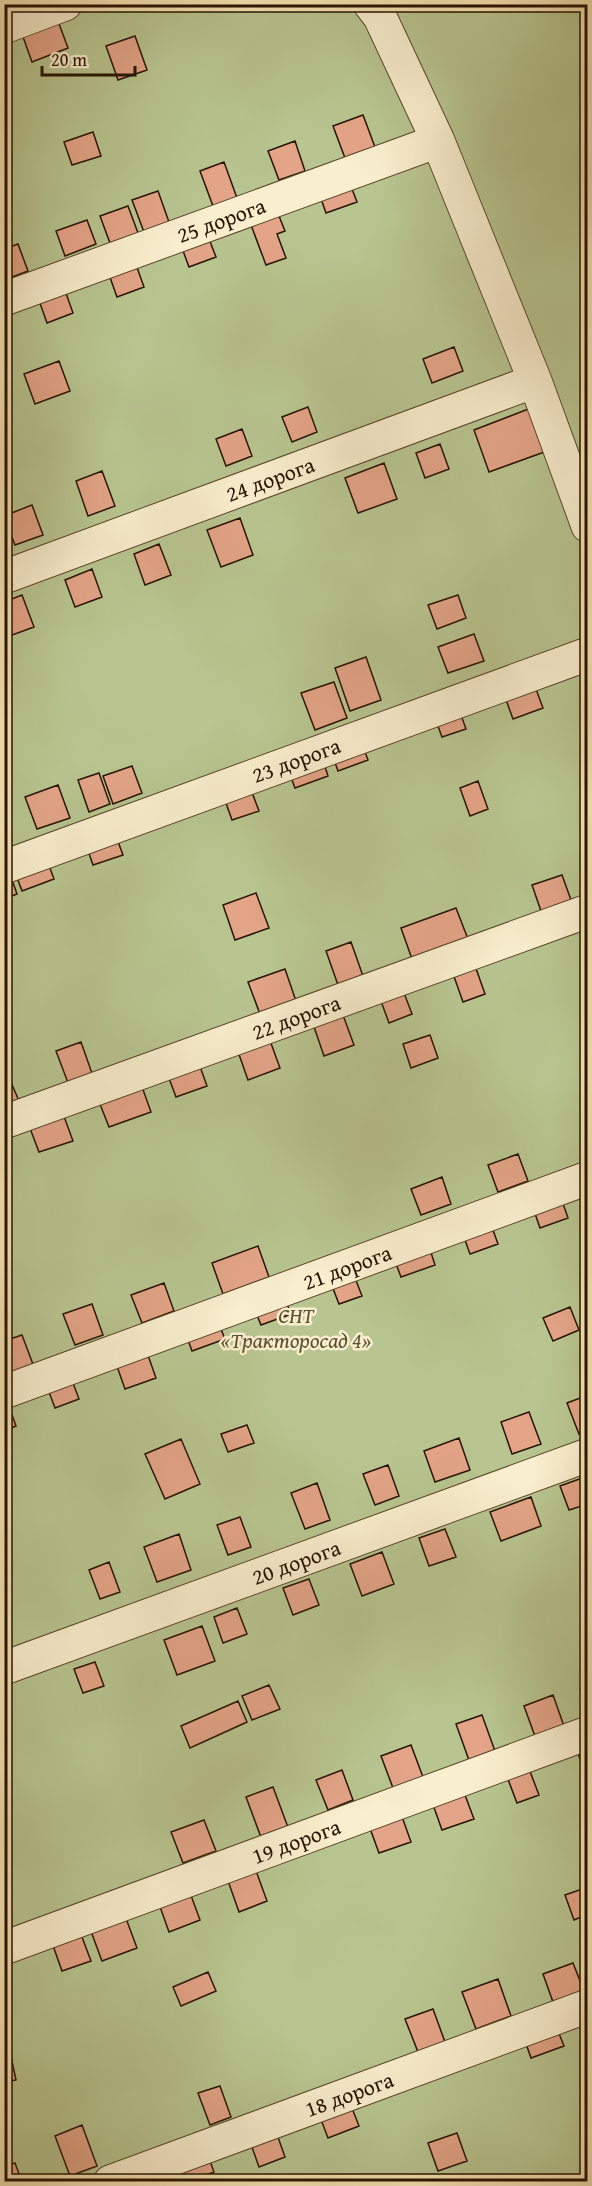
<svg xmlns="http://www.w3.org/2000/svg" width="592" height="2186" font-family="'Gentium Book Plus',serif">
<rect width="100%" height="100%" fill="#f6e5b3"/>
<filter id="stains"><feTurbulence type="fractalNoise" baseFrequency=".00333" numOctaves="4"/><feColorMatrix values="0 0 0 0 .2 0 0 0 0 .09 0 0 0 0 .02 0 0 0 .5 -.17"/></filter>
<radialGradient id="worn" r=".72"><stop offset=".6" stop-color="#630" stop-opacity="0"/><stop offset="1" stop-color="#630" stop-opacity=".3"/></radialGradient>
<path fill="#b8c590" stroke="#706c48" stroke-width="1.5" d="M5,5H587V2181L5,2182Z"/>
<path fill="#e3a487" stroke="#271300" stroke-width="1.5" d="M58,21L68,48L32,62L22,34Z
M135,36L147,70L118,80L106,46Z
M363,115L375,147L345,158L333,126Z
M93,132L101,156L72,165L64,142Z
M295,141L305,171L279,180L268,151Z
M224,162L237,198L213,206L200,171Z
M347,176L357,202L326,213L317,187Z
M158,191L169,222L144,232L132,200Z
M128,206L138,233L110,243L100,216Z
M275,206L285,231L277,234L286,258L266,265L248,217Z
M87,220L96,244L65,256L56,231Z
M206,231L216,257L189,267L179,240Z
M18,244L28,271L4,280V249Z
M134,259L144,287L117,297L107,269Z
M62,282L73,313L47,323L36,292Z
M454,347L463,371L432,383L423,359Z
M59,361L70,391L35,404L24,374Z
M308,407L317,432L292,442L282,417Z
M531,408L547,451L489,472L474,430Z
M242,429L252,456L226,466L216,439Z
M440,444L449,469L425,478L416,453Z
M384,463L397,499L358,513L345,478Z
M102,471L115,506L88,516L76,481Z
M32,505L43,535L15,545L4,516Z
M240,518L253,555L221,567L207,530Z
M159,544L171,575L145,585L134,554Z
M92,569L102,597L75,607L65,580Z
M22,595L34,627L4,638V602Z
M458,595L466,618L437,629L428,605Z
M474,634L484,661L448,673L438,647Z
M366,657L381,700L350,711L335,668Z
M530,673L543,708L513,719L500,683Z
M334,682L347,718L315,730L301,693Z
M456,701L466,729L442,737L432,710Z
M359,735L368,760L338,771L329,746Z
M320,751L328,776L295,788L286,764Z
M132,766L142,793L113,804L103,776Z
M99,773L110,804L89,812L78,780Z
M247,779L259,811L232,820L221,789Z
M478,781L488,809L470,816L460,788Z
M58,785L70,818L37,829L25,797Z
M113,828L123,855L93,865L84,839Z
M44,852L54,879L22,891L12,864Z
M9,871L17,894L4,899V873Z
M562,875L571,900L541,911L532,885Z
M256,893L269,928L235,940L223,905Z
M456,908L468,939L412,959L401,928Z
M351,942L363,976L338,985L326,951Z
M473,960L485,994L463,1002L451,968Z
M285,969L296,1001L260,1014L248,982Z
M401,985L412,1014L389,1023L378,993Z
M340,1007L354,1045L324,1056L311,1018Z
M268,1035L280,1068L248,1080L236,1046Z
M430,1035L438,1058L411,1068L403,1044Z
M81,1042L94,1079L70,1088L56,1051Z
M197,1058L207,1086L176,1097L166,1070Z
M4,1066L19,1101L4,1106Z
M141,1084L151,1112L109,1127L98,1099Z
M62,1111L73,1141L39,1152L28,1123Z
M518,1154L528,1181L498,1192L488,1165Z
M442,1177L451,1204L421,1215L411,1189Z
M559,1192L568,1218L540,1228L531,1202Z
M488,1216L498,1244L470,1254L460,1226Z
M427,1240L435,1265L401,1277L392,1253Z
M258,1246L269,1277L223,1294L212,1263Z
M352,1270L362,1296L339,1304L329,1278Z
M164,1283L174,1311L142,1323L131,1295Z
M282,1291L291,1314L261,1325L252,1303Z
M92,1304L103,1335L75,1345L63,1314Z
M570,1307L579,1330L553,1341L543,1318Z
M216,1317L225,1339L192,1351L184,1329Z
M22,1335L34,1367L6,1377L4,1372V1341Z
M144,1344L156,1378L125,1389L113,1355Z
M70,1375L79,1399L55,1408L46,1384Z
M588,1395V1431L579,1434L567,1403Z
M6,1398L16,1426L4,1431V1399Z
M529,1412L541,1444L512,1454L501,1422Z
M247,1425L254,1443L228,1452L221,1434Z
M459,1438L470,1470L435,1482L424,1451Z
M181,1439L200,1484L165,1499L145,1454Z
M388,1465L399,1496L375,1505L363,1474Z
M585,1477L588,1485V1504L569,1510L560,1486Z
M317,1483L330,1520L305,1529L291,1493Z
M531,1497L541,1526L501,1541L490,1512Z
M240,1517L251,1547L228,1555L217,1525Z
M445,1529L456,1557L429,1566L419,1538Z
M179,1534L191,1570L157,1582L144,1547Z
M382,1552L394,1584L362,1596L350,1564Z
M109,1562L120,1592L100,1599L89,1570Z
M309,1579L319,1605L293,1615L283,1588Z
M237,1608L247,1634L223,1643L214,1617Z
M202,1626L215,1661L177,1675L164,1640Z
M95,1662L104,1686L83,1693L74,1669Z
M269,1685L280,1709L252,1720L242,1696Z
M588,1686V1708L580,1689Z
M553,1695L565,1729L536,1739L524,1706Z
M238,1701L247,1722L190,1748L181,1726Z
M482,1715L496,1754L470,1763L456,1724Z
M588,1743V1778H587L576,1748Z
M411,1745L423,1777L393,1788L381,1756Z
M528,1766L539,1795L517,1803L506,1774Z
M342,1770L353,1800L328,1810L316,1780Z
M273,1787L289,1830L262,1840L246,1797Z
M462,1787L474,1819L442,1830L431,1799Z
M400,1811L411,1842L379,1853L368,1823Z
M204,1820L216,1851L183,1863L171,1832Z
M255,1868L267,1901L239,1912L227,1878Z
M588,1887V1914L574,1920L565,1895Z
M189,1890L200,1920L169,1932L158,1901Z
M4,1911L11,1929L4,1931Z
M124,1913L137,1948L102,1961L89,1926Z
M79,1929L91,1961L62,1971L51,1940Z
M573,1963L584,1991L553,2002L543,1974Z
M208,1972L216,1991L181,2006L173,1987Z
M498,1979L511,2016L476,2029L462,1992Z
M433,2009L445,2042L418,2052L405,2019Z
M554,2021L564,2046L531,2058L522,2032Z
M10,2052L16,2080L4,2082V2053Z
M220,2086L231,2117L210,2125L198,2093Z
M348,2098L359,2126L328,2138L317,2109Z
M273,2123L285,2157L259,2167L247,2133Z
M82,2125L97,2166L70,2176L55,2136Z
M457,2133L467,2161L438,2171L428,2143Z
M205,2147L214,2172L187,2182H180L172,2160Z
M15,2163L22,2182H4V2167Z"/>
<g fill="none" stroke-linecap="round" stroke-linejoin="round">
<defs>
<path id="minor" d="M370,4L380,17L438,141L535,381L588,526
M4,27L65,4
M4,299L438,141
M4,577L535,381
M4,867L588,654
M4,1122L588,911
M4,1392L588,1178
M4,1668L588,1455
M4,1948L588,1733
M110,2182L588,2006"/>
</defs>
<use href="#minor" stroke="#5b482d" stroke-width="35"/>
<use href="#minor" stroke="#f9eece" stroke-width="33"/>
</g>
<g text-anchor="middle" stroke-width="5" stroke-linejoin="round" paint-order="stroke">
<g font-size="22" fill="#271300" stroke="#f9eece">
<text transform="translate(221 220) rotate(-20)" y="8">25 дорога</text>
<text transform="translate(270 479) rotate(-20)" y="8">24 дорога</text>
<text transform="translate(296 760) rotate(-20)" y="8">23 дорога</text>
<text transform="translate(296 1017) rotate(-20)" y="8">22 дорога</text>
<text transform="translate(347 1267) rotate(-20)" y="8">21 дорога</text>
<text transform="translate(296 1562) rotate(-20)" y="8">20 дорога</text>
<text transform="translate(296 1841) rotate(-20)" y="8">19 дорога</text>
<text transform="translate(349 2094) rotate(-20)" y="8">18 дорога</text>
</g>
<g font-size="22" font-style="italic" fill="#5a5132" stroke="#f9eece">
<text x="296" y="1323">СНТ<tspan x="296" dy="25">«Тракторосад 4»</tspan></text>
</g>
</g>
<rect width="592" height="2186" fill="none" stroke="#f6e5b3" stroke-width="24"/>
<rect x="6" y="6" width="580" height="2174" fill="none" stroke="#271300" stroke-width="3"/>
<rect x="12" y="12" width="568" height="2162" fill="none" stroke="#271300" stroke-width="1.5"/>
<path d="M42 66v9h93v-9" fill="none" stroke="#271300" stroke-width="3"/>
<text x="51" y="66" font-size="18" fill="#271300" stroke="#f9eece" stroke-width="4.5" paint-order="stroke">20 m</text>
<rect width="100%" height="100%" filter="url(#stains)"/>
<rect width="100%" height="100%" fill="url(#worn)"/>
</svg>
